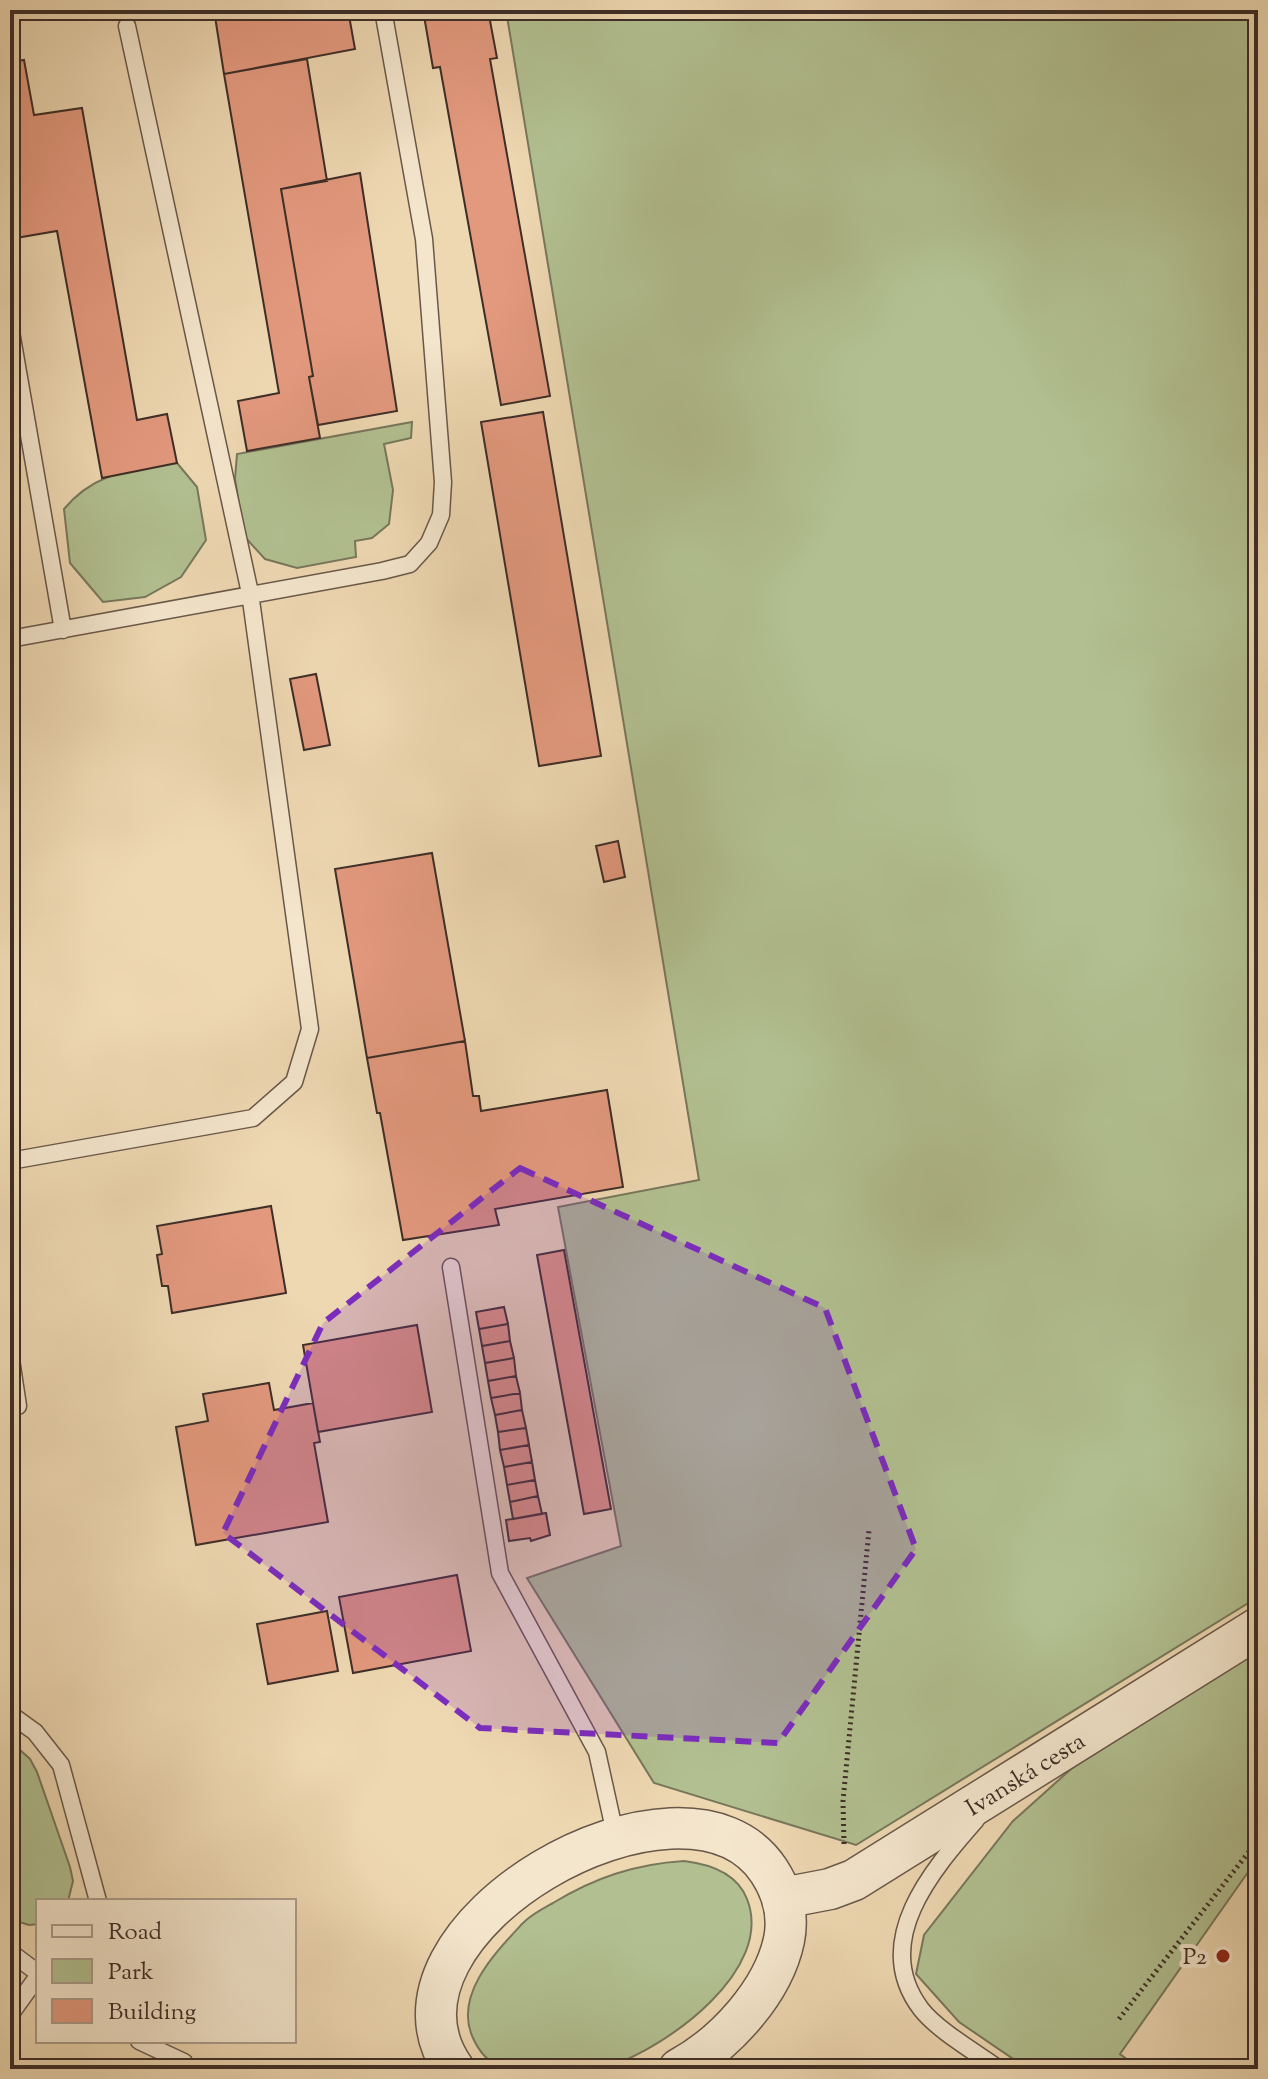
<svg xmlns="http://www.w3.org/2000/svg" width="1268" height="2079" font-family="'Sorts Mill Goudy',serif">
<rect width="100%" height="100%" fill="#eed8b2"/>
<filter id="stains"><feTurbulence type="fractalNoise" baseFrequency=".0025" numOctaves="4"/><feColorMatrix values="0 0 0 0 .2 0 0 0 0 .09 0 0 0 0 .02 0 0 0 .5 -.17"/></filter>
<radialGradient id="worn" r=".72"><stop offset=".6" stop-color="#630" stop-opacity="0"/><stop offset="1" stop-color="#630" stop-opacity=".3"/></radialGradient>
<path fill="#b2c091" stroke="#78775c" stroke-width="2" d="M506,10H1258V1597L856,1845L654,1783L527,1578L621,1546L558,1207L699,1180Z
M412,422L411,438L384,444L393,490L389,524L372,538L355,541L356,557L297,568L265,559L244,536L235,479L237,454Z
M177,463L197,487L206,540L181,577L145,597L103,602L70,563L64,509C97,470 130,472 177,463Z
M1258,1650V1858L1120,2054L1140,2069H1028L959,2022L916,1974L924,1935L1013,1821L1071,1769Z
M10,1741L30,1759L37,1772L70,1867L73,1881L68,1901H38V1924L29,1925L10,1919Z
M684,1861C709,1864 737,1873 747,1899C775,1970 667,2047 610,2066C589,2072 565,2069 543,2069C510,2069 489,2073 473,2038C453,1995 496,1952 523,1923C532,1914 542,1909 553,1903C594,1878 635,1864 684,1861Z"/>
<path fill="#e3997e" stroke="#3d2e28" stroke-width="2" d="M214,10H348L355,49L224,74Z
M423,10H488L497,58L490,59L550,396L501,405L440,67L433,68Z
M307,59L327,181L281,189L313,376L309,377L320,438L247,451L238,401L279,393L224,74Z
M24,60L34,115L82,108L137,420L167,414L177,463L102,478L57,231L10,239V62Z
M360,173L397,411L318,425L309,377L313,376L281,189Z
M543,412L601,756L539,766L481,422Z
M316,674L330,745L304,750L290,679Z
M618,841L625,877L604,882L596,846Z
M432,853L465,1041L367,1058L335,869Z
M465,1041L473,1096H479L481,1111L607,1090L623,1187L495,1209L499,1225L403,1240L380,1113H377L367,1058Z
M271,1206L286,1293L172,1313L168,1286H162L157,1255L162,1254L157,1226Z
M564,1250L611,1509L584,1514L537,1255Z
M504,1307L508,1324L479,1329L476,1312Z
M508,1324L510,1341L482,1346L479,1329Z
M417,1325L432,1412L318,1432L303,1345Z
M510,1341L514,1358L485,1363L482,1346Z
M514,1358L516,1376L488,1381L485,1363Z
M516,1376L520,1393L491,1398L488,1381Z
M269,1383L274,1410L313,1403L320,1442L314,1443L328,1522L196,1545L176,1427L208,1421L203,1394Z
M520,1393L522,1410L495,1415L491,1398Z
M522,1410L526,1428L498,1432L495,1415Z
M526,1428L529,1445L500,1450L498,1432Z
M529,1445L532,1462L504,1467L500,1450Z
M532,1462L535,1480L507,1485L504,1467Z
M535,1480L538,1496L510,1502L507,1485Z
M538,1496L542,1514L513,1519L510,1502Z
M546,1513L550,1535L531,1541L530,1538L509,1541L506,1520Z
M457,1575L471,1651L353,1673L339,1597Z
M327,1611L338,1671L268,1684L257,1624Z"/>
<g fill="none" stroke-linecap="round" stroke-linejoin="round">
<defs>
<path id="service" d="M10,326L63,630
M10,639L382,571L410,564L429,543L441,515L443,482L424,239L383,10
M10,1161L253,1118L294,1082L310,1029L250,593L127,26
M451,1267L500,1573L597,1752L616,1838
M10,1353L18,1406
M10,1714L35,1732L61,1765L98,1901
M976,1820C932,1870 870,1942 921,2009C937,2030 977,2053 999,2069
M10,1952L38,1973
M10,2015L38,1976
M139,2041L184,2062"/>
<path id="tertiary" d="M783,1898L830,1889L854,1880L1258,1628
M454,2069C356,1931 685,1743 769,1871C782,1891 789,1915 784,1940C773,1992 725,2044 679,2069"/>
</defs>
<use href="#service" stroke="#69584a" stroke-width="19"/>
<use href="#tertiary" stroke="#69584a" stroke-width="43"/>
<path stroke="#3d2e28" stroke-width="5" stroke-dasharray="2 4" stroke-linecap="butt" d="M844,1844L843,1801L869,1530
M1119,2019L1258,1840"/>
<use href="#service" stroke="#f4e6cd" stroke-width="16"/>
<use href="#tertiary" stroke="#f4e6cd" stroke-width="40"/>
</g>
<path fill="#7b2cbf" fill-opacity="0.2" stroke="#7b2cbf" stroke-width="6" stroke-dasharray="16 10" stroke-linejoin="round" d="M520,1168L825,1308L916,1549L778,1743L480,1728L223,1533L323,1323Z"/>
<circle fill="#8f2418" stroke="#f4e6cd" stroke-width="3" cx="1223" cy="1956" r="8"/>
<g text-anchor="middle" stroke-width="8" stroke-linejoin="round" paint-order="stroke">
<g font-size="24" fill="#3d2e28" stroke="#f4e6cd">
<text transform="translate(1025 1774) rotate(-32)" y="8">Ivanská cesta</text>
</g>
<g font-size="24" fill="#3d2e28" stroke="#f4e6cd" text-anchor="end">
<text x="1207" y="1964">P2</text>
</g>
</g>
<rect width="1268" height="2079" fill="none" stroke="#eed8b2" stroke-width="40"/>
<rect x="12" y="12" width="1244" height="2055" fill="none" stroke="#3d2e28" stroke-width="4"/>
<rect x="20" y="20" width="1228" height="2039" fill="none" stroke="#3d2e28" stroke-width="2"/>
<rect x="36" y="1899" width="260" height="144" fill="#f4e6cd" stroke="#ab9c8b" stroke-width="2"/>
<rect x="52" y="1925" width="40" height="12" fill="#f4e6cd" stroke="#ab9c8b" stroke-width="2"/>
<text x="108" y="1939" font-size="24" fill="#3d2e28">Road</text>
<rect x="52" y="1959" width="40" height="24" fill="#b2c091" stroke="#ab9c8b" stroke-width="2"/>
<text x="108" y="1979" font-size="24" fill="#3d2e28">Park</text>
<rect x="52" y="1999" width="40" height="24" fill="#e3997e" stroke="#ab9c8b" stroke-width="2"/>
<text x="108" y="2019" font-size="24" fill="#3d2e28">Building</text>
<rect width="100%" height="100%" filter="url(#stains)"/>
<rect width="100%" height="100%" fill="url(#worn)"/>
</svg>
